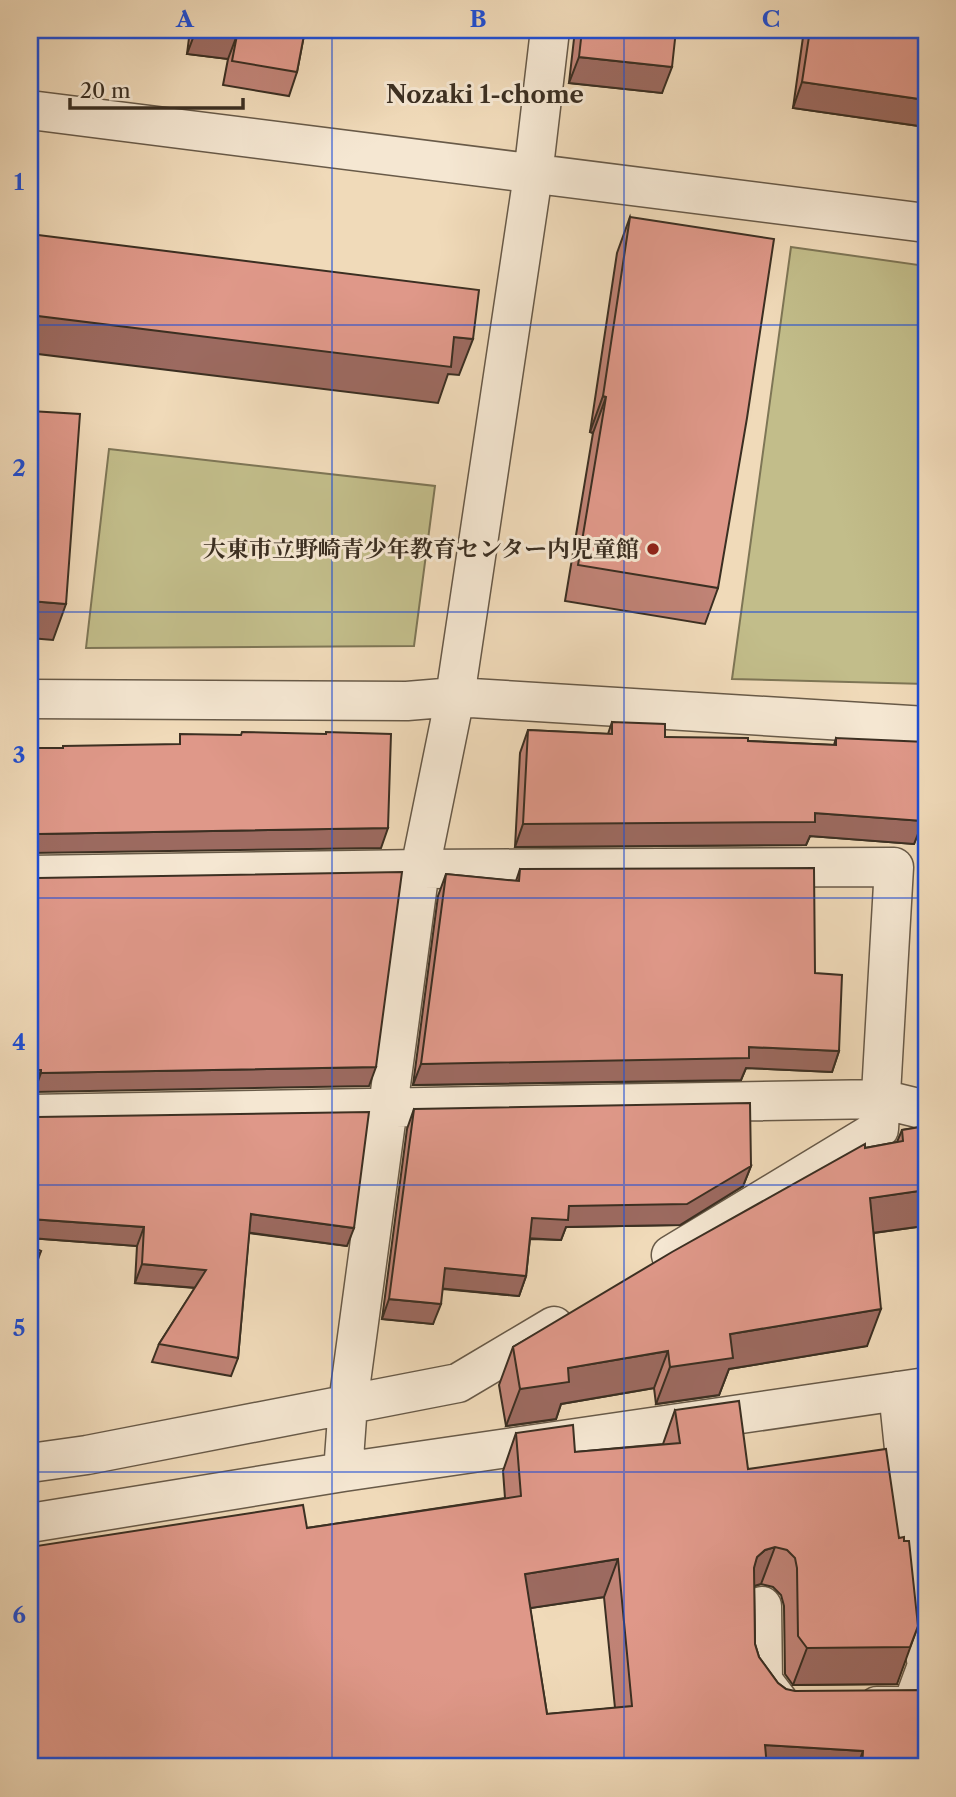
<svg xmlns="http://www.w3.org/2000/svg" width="956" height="1797" font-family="'Libre Caslon Text','Noto Serif JP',serif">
<rect width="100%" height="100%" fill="#f0dab9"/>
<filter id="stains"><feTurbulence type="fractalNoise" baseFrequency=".00286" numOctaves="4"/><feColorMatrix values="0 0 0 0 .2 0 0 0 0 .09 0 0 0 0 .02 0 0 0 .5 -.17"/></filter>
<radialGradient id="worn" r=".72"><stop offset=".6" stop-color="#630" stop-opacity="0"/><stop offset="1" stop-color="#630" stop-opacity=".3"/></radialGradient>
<path fill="#c2bd8a" stroke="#7e7656" stroke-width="2" d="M791,247L926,266V684L732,679Z
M109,449L435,486L414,646L86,648Z"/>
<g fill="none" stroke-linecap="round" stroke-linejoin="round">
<defs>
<path id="minor" d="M30,110L926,223
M30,699L407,701L455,697L926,726
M30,875L420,869L894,867L879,1129L671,1255
M30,1114L881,1099L926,1110
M898,1391L926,1660
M30,1463L87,1455L458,1383L554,1326
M343,1472L348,1404L420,869L455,697L533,175L550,30
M30,1523L343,1472L926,1387
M762,1606L763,1681L782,1706
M877,1706H912L926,1668"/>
</defs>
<use href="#minor" stroke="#685a48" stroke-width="41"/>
<use href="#minor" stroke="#f5e7d2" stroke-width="38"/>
</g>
<path fill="#c08376" stroke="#3b2f22" stroke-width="2" fill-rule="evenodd" d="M190,30H305L297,72L289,96L223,85L228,59L187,54Z
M575,30H676L662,93L569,83Z
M804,30H926V166L921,165L926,127L793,108Z
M630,217L718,588L705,624L565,601L593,433L590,432L617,253Z
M612,722L665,737L834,745L836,738L923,821L914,844L810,836L806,845L515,847L520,753L528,730L608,734Z
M520,869L815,973L839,1051L832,1072L746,1068L741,1080L413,1085L438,896L446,874L516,881Z
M414,1109L751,1166L743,1186L680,1225L566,1227L561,1240L530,1239L526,1276L519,1296L442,1289L433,1324L382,1319L407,1129Z
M37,1117L347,1246L249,1233L238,1358L231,1376L152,1362L159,1344L195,1288L135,1283L137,1246L30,1238V1148L31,1136Z
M926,1126V1240L924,1226L874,1233L867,1346L729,1369L719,1395L656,1404L654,1388L561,1404L556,1419L506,1426L499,1385L513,1347L865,1148L897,1142L902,1130Z
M675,1410L748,1469L897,1684L793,1685L785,1674L784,1606L781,1595L773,1587L761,1584L754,1586L755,1644L759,1657L778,1683L786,1689L926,1767H30L307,1528L505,1498L503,1471L516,1433L575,1452L663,1444ZM604,1597L615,1708L547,1714L530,1608Z"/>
<path fill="#9c6a60" stroke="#3b2f22" stroke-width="2" d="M196,30L237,35L228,59L187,54Z
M579,57L672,67L662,93L569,83Z
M802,82L926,100V127L793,108Z
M926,149V166L921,165Z
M30,315L454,337L473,339L459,375L448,374L438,403L30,353Z
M603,396L606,397L593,433L590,432Z
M30,601L66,604L53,640L30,638Z
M815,813L923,821L914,844L810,836L806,845L515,847L523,824Z
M388,828L381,848L30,853V836L37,834Z
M749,1047L839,1051L832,1072L746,1068L741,1080L413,1085L421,1064Z
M376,1067L369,1086L34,1092L41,1073Z
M30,1070H41L34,1090L30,1089Z
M751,1166L743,1186L680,1225L566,1227L561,1240L525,1238L532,1218L569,1206Z
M926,1190V1220L924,1226L857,1235L870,1198Z
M251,1214L354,1228L347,1246L244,1232Z
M30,1219L144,1227L137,1246L30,1238Z
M41,1251L36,1265L30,1275V1269Z
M142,1264L206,1270L199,1288L135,1283Z
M445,1268L526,1276L519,1296L437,1288Z
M389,1299L441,1304L433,1324L382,1319Z
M881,1309L867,1346L729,1369L719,1395L656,1404L670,1367L730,1334Z
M668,1351L654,1388L561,1404L556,1419L506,1426L520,1389L568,1368Z
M775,1547L761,1584L751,1587L743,1595L757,1557L765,1550Z
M618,1559L604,1597L511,1611L525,1574Z
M918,1626L897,1684L793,1685L807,1648Z
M765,1745L863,1751L857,1767H757Z"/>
<path fill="#df9889" stroke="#3b2f22" stroke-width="2" fill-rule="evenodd" d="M197,30H305L297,72L232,61L237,35Z
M582,30H676L672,67L579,57Z
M810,30H926V100L802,82Z
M630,217L774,239L747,418L718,588L578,565L606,397L603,396Z
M30,234L479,290L473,339L454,337L451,367L30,315Z
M30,411L80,414L66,604L30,601Z
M612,722L665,724V737L748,738V741L836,745V738L926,742L923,821L815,813V822L523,824L528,730L612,734Z
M242,732L326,734V732L391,734L388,828L37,834L30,836V748H63V746L180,744V734L241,735Z
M814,868L815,973L842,975L839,1051L749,1047V1058L421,1064L446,874L519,881L520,869Z
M402,872L376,1067L41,1073V1070H30V876L37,878Z
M750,1103L751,1166L687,1204L569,1206L568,1220L532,1218L526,1276L445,1268L441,1304L389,1299L414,1109Z
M369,1112L354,1228L251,1214L238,1358L159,1344L206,1270L142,1264L144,1227L30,1219L37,1117Z
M926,1126V1190L870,1198L881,1309L730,1334L733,1358L670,1367L668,1351L568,1368L569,1382L520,1389L513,1347L672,1252L865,1144V1148L903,1141L902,1130Z
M30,1246L41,1251L30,1269Z
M739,1401L748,1469L886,1449L899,1538L904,1537V1541H909L918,1626L910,1647L807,1648L798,1636L797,1568L795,1558L787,1550L775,1547L765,1550L757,1557L754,1568L755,1644L759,1657L778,1683L786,1689L795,1691L926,1690V1767H862L863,1751L765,1745L767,1767H30V1547L303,1505L307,1528L521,1496L516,1433L573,1425L575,1452L680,1443L675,1410ZM618,1559L632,1706L547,1714L525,1574Z"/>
<path fill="none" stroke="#1d4ed8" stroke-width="2" stroke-opacity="0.55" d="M332,30V1767M624,30V1767M30,325H926M30,612H926M30,898H926M30,1185H926M30,1472H926"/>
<circle fill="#8f2418" stroke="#f5e7d2" stroke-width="2.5" cx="653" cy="549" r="7"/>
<g text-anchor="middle" stroke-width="6" stroke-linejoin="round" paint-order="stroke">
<g font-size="23" font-weight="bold" fill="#3b2f22" stroke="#f5e7d2" text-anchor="end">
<text x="639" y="557">大東市立野崎青少年教育センター内児童館</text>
</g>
<g font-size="24" font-weight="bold" fill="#3b2f22" stroke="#f5e7d2">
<text x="485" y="103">Nozaki 1-chome</text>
</g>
</g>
<rect width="956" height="1797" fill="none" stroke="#f0dab9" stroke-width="77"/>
<path d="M70 98v10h173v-10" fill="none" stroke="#3b2f22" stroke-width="3.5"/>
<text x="80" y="98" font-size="21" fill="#3b2f22" stroke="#f5e7d2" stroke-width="5" paint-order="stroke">20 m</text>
<rect x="38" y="38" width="880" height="1720" fill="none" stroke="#1d4ed8" stroke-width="2.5"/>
<g font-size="23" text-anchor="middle" font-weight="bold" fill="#1d4ed8">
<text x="185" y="27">A</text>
<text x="478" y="27">B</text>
<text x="771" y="27">C</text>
<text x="19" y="190">1</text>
<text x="19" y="476">2</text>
<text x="19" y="763">3</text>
<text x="19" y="1050">4</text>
<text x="19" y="1336">5</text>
<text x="19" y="1623">6</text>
</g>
<rect width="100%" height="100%" filter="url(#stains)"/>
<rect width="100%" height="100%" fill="url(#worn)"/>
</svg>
